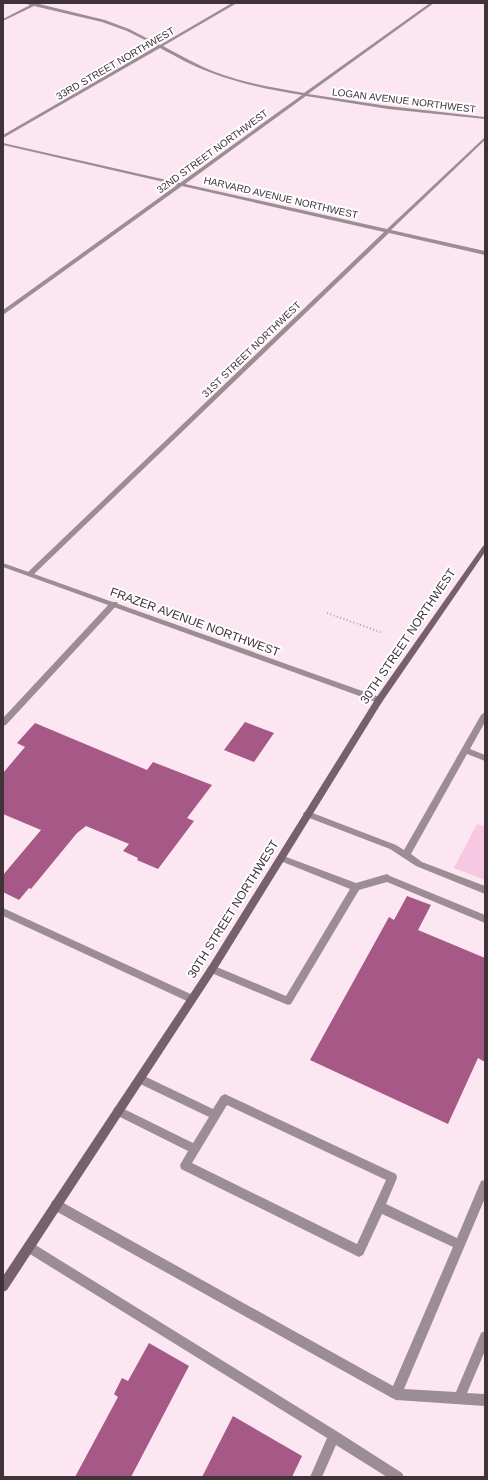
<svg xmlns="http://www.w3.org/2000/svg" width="488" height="1480" font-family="Helvetica,sans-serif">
<rect width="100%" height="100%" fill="#fce6f2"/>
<path fill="#f6c8e1" d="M477,824L485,827V880L454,868Z"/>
<path fill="#a65887" d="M245,722L274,733L254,762L224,750Z
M35,723L147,770L153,762L212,785L187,818L194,821L158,869L137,860L138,858L123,851L129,844L86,826L77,833L31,889L29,888L19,900L3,892V875L41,830L3,814V773L25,747L17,743Z
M407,896L431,905L418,930L485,958V1062L478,1058L448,1124L310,1060L389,917L394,920Z
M149,1343L189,1366L131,1477H75L118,1397L114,1394L122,1378L128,1381Z
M233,1416L302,1456L292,1477H202Z"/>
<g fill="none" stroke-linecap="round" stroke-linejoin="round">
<path stroke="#b19fa9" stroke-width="2" stroke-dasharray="1 2.5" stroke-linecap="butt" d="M327,613L383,633"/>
<path fill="#9c8d95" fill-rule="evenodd" d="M485,712V722L470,749L485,755V761L467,754L411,854L422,862L485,886V894L416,866L390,849L304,816L303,814L304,812H310L396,845L404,850L481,715Z
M281,855L356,883L387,874L390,876L485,915V923L387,882L359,890L291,1004L288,1005L209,972L207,969L209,966L212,965L286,996L350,889L278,860L277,858L278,856Z
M140,1074L213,1109L221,1096L225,1094L229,1096L396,1174L397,1178L386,1204L457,1238L481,1181L485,1180V1198L404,1389L456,1392L481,1333L485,1331V1351L467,1393L485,1394V1406L396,1400L392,1398L52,1209L51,1205L52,1201L56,1200L60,1201L393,1386L453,1247L382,1214L363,1255L359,1257L181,1169L180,1165L188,1151L114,1114L113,1111L114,1108L118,1106L122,1108L193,1143L209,1117L136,1082L135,1079L136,1076ZM227,1105L386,1180L357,1244L192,1163Z
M29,1241L338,1432L402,1473L404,1477H387L336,1445L322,1477H310L327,1438L25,1251L23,1247L25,1243Z"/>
<path fill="#9c8d95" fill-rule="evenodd" d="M24,3H35L105,20L129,29L160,45L232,3H237L163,46C180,55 197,65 215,72C244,83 274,88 304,93L430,3H434L308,94L388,106L485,117V119L388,109L306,96L185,184L387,229L485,137V140L391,230L485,251V255L389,233L32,576H28L27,574L28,572L384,232L182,186L3,315V310L177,185L3,145V143L180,183L302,95C271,90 241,84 212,73C194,67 177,57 160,48L3,138V135L157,46L127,31L102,22L34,6L3,21V19L30,5Z
M111,602H117L118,604L6,725L3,726V718Z
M3,908L195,996L197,999L195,1002L192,1003L189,1002L3,916Z"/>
<path fill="#9c8d95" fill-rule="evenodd" d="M3,563L382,698L383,700L382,702H376L3,567Z"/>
<path fill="#75606b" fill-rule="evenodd" d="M485,545V552L382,702L215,972L7,1290L3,1292V1276L209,966L376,698L483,546Z"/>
</g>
<g text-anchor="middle" stroke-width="4" stroke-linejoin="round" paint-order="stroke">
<g font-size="10" fill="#403239" stroke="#fff">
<text transform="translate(115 63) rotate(-30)" y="4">33RD STREET NORTHWEST</text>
<text transform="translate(404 100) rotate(7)" y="4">LOGAN AVENUE NORTHWEST</text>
<text transform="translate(212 151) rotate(-36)" y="4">32ND STREET NORTHWEST</text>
<text transform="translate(281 197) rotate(13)" y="4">HARVARD AVENUE NORTHWEST</text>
<text transform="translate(251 349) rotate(-44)" y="4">31ST STREET NORTHWEST</text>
</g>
<g font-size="12" fill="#403239" stroke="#fff">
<text transform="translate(195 622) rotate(20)" y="4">FRAZER AVENUE NORTHWEST</text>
<text transform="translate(408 636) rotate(-56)" y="4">30TH STREET NORTHWEST</text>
<text transform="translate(233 909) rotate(-58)" y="4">30TH STREET NORTHWEST</text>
</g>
</g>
<rect width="488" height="1480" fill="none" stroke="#403239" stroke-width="8"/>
</svg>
